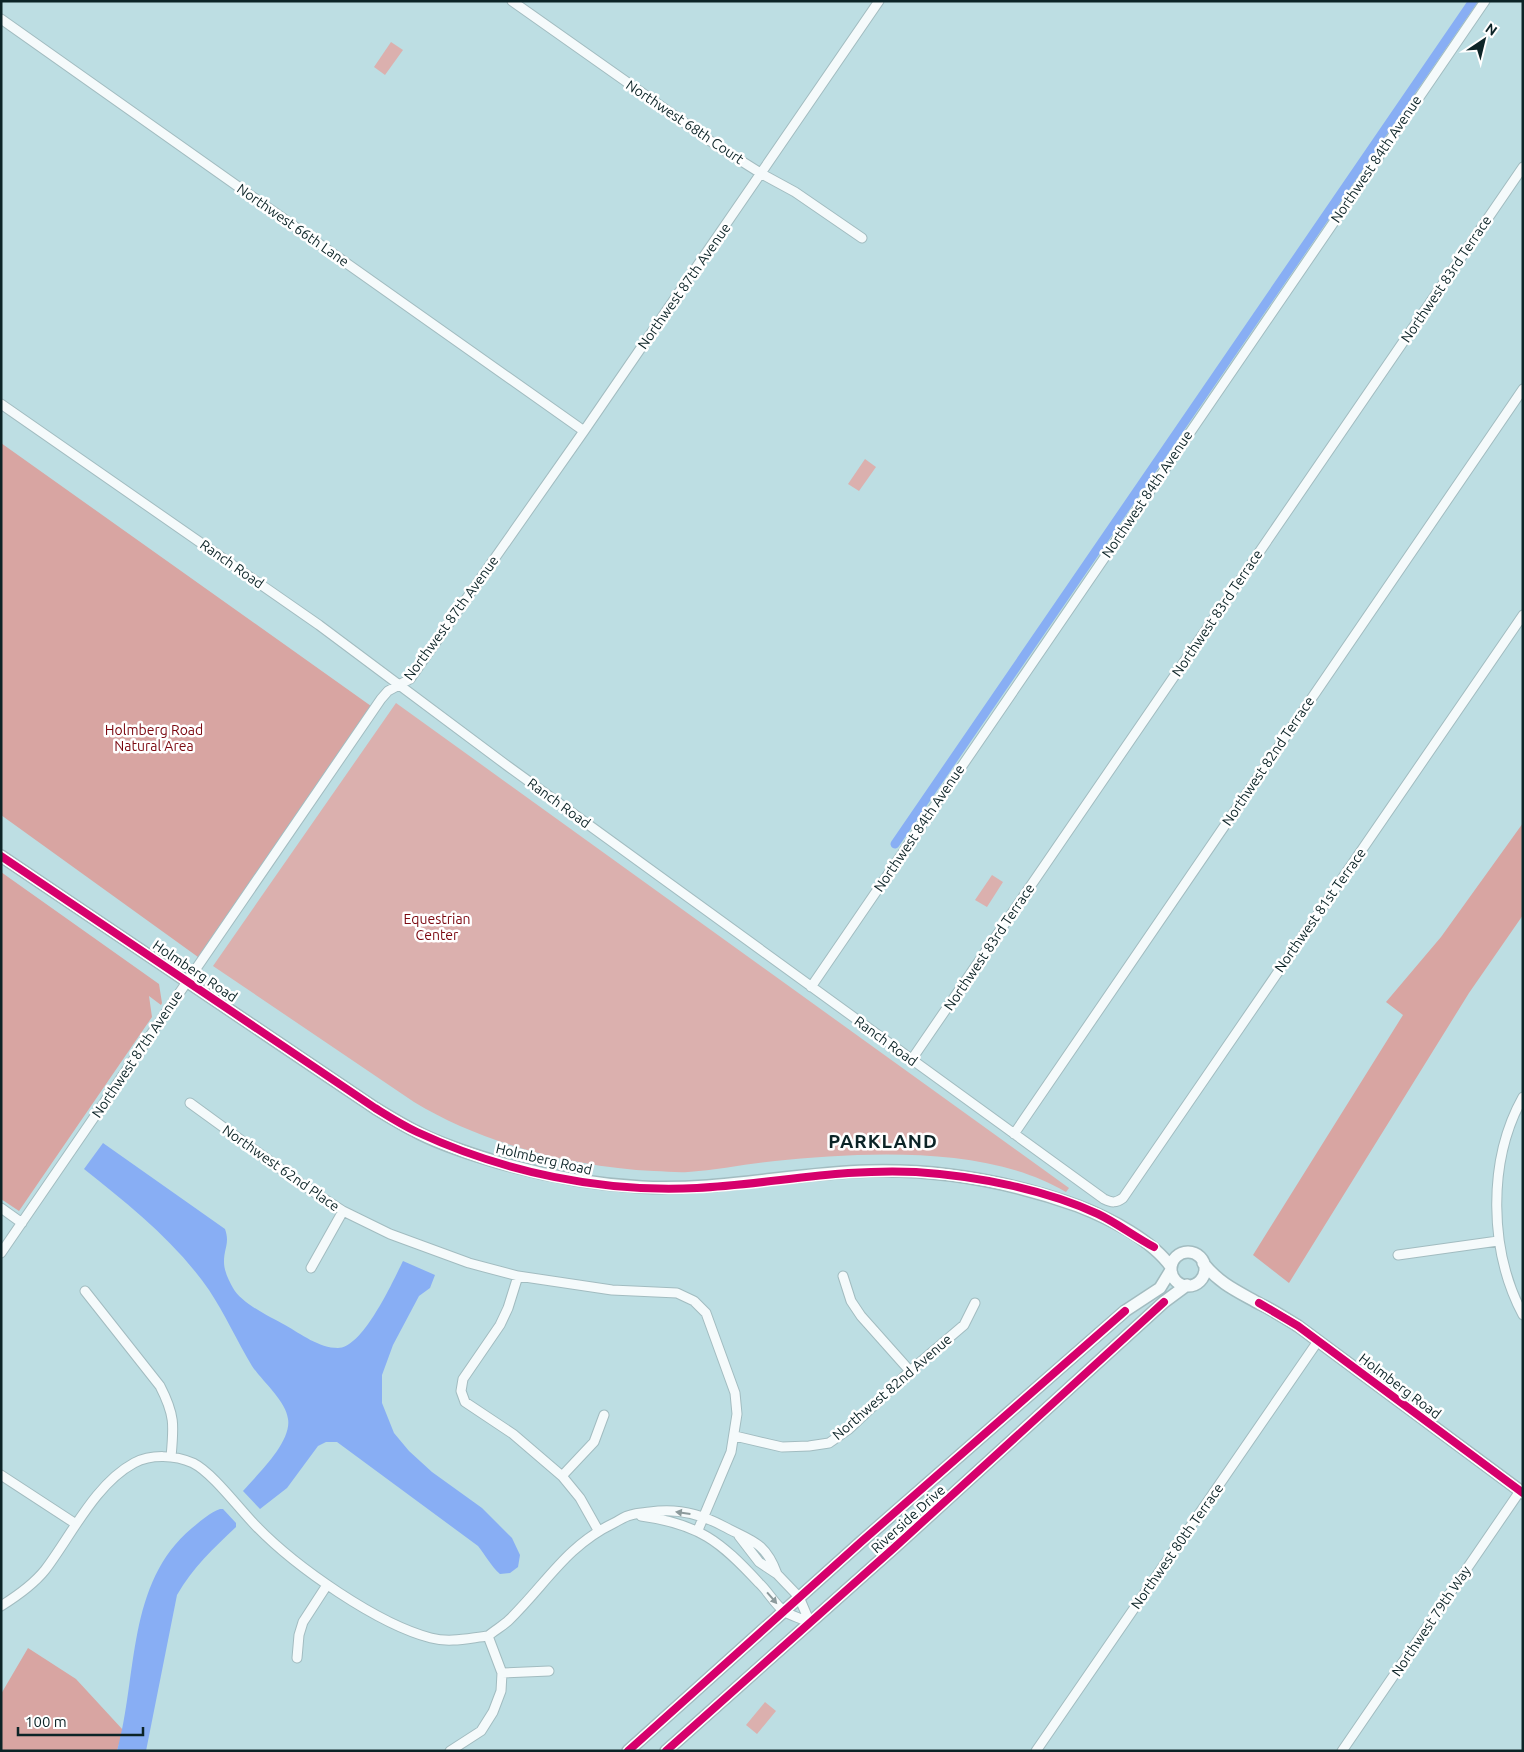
<svg xmlns="http://www.w3.org/2000/svg" width="1524" height="1752" font-family="Ubuntu,sans-serif">
<rect width="100%" height="100%" fill="#bddee3"/>
<path fill="#dbb0ae" d="M391,42L403,50L385,75L374,67Z
M865,459L876,467L859,491L848,484Z
M396,703L1069,1188L1066,1192C988,1145 863,1152 775,1161C746,1164 717,1170 688,1172C677,1173 666,1171 654,1171C574,1167 483,1144 414,1102L213,966Z
M992,875L1003,882L987,907L975,900Z
M765,1702L776,1711L757,1734L746,1725Z"/>
<path fill="#d8a5a2" d="M1,443L371,706L198,957L1,815Z
M1523,823V915L1469,993L1289,1283L1253,1255L1403,1015L1386,1002L1441,937Z
M1,872L159,984L162,1003L161,1005L149,996L152,1017L19,1211L1,1199Z
M28,1648L76,1679L123,1730L117,1751H1V1694Z"/>
<path fill="#88aef4" d="M103,1143L225,1229C230,1243 224,1248 224,1262C224,1271 229,1281 233,1288C241,1303 270,1317 285,1325C301,1334 319,1348 338,1348C363,1348 393,1281 403,1261L435,1275L430,1288L419,1296L393,1345L382,1375V1403L394,1433L409,1451L432,1472L482,1508L512,1538L520,1555L518,1567L510,1573L500,1574C491,1566 486,1556 478,1546L337,1442H326L318,1446L287,1488L260,1509L243,1491C257,1475 292,1442 288,1419C286,1401 262,1381 252,1366C237,1341 225,1314 209,1290C175,1241 129,1205 84,1169Z
M220,1509H223L236,1523V1527C213,1549 193,1567 177,1595L146,1751H117C138,1676 126,1583 192,1528C201,1521 209,1513 220,1509Z"/>
<g fill="none" stroke-linecap="round" stroke-linejoin="round">
<path stroke="#88aef4" stroke-width="9" d="M895,844L1473,1"/>
<defs>
<path id="minor" d="M512,1L716,145L762,174L795,192L862,238
M1,19L584,431
M1,404L319,625L509,767L1104,1199C1112,1203 1116,1203 1123,1198L1523,615
M811,987L1485,1
M912,1059L1523,167
M1523,1097C1487,1161 1489,1251 1523,1315
M190,1103L300,1183L343,1211L390,1234L469,1263L518,1276L612,1290L677,1293L694,1301L706,1313L735,1393L737,1414L731,1452L698,1530
M1014,1134L1523,389
M1,1208L22,1223
M1,1253L381,699L388,691L410,679L584,431L879,1
M1398,1255L1498,1241
M311,1268L343,1211
M518,1276L508,1308L500,1325L463,1379L461,1391L465,1402L513,1434L562,1476L580,1498L598,1530
M843,1276L851,1301L861,1316L910,1371
M85,1291L160,1386C175,1415 174,1425 171,1457
M735,1436L782,1447L809,1446L829,1443L849,1429L910,1371L964,1325L975,1303
M1,1475L76,1524
M562,1476L594,1442L604,1415
M641,1516C699,1524 720,1541 759,1583C768,1591 775,1605 785,1612C793,1616 802,1619 810,1623
M739,1536L759,1562L777,1574L799,1597L810,1623
M1,1606C17,1596 33,1585 45,1570C71,1536 95,1484 134,1463C151,1454 175,1455 193,1463C213,1473 240,1510 257,1527C296,1567 377,1624 431,1638C450,1643 469,1638 488,1636
M297,1658L299,1635L303,1622L327,1585
M502,1673L549,1671
M450,1751L481,1731L493,1712L501,1691L502,1673L488,1636C495,1630 503,1626 509,1620C546,1584 566,1546 614,1523C620,1520 625,1516 631,1515C637,1513 644,1513 650,1512C675,1508 701,1514 723,1526C751,1541 765,1541 777,1574
M1036,1751L1318,1341
M1342,1751L1520,1491"/>
<path id="tertiary" d="M1,856L375,1108C388,1116 401,1124 415,1131C435,1142 459,1150 481,1157C534,1174 586,1184 642,1187C718,1191 792,1173 868,1171C938,1169 1011,1182 1078,1206C1109,1218 1152,1240 1171,1267
M1171 1269a17 17 0 1 1 34 0a17 17 0 1 1-34 0Z
M1203,1263C1220,1284 1237,1291 1260,1304C1273,1310 1285,1318 1298,1326L1523,1493
M628,1751L861,1542L1125,1311L1160,1288L1171,1270
M666,1751L895,1547L1164,1302L1187,1285"/>
</defs>
<use href="#minor" stroke="#a2bcc0" stroke-width="11"/>
<use href="#tertiary" stroke="#a2bcc0" stroke-width="14"/>
<use href="#minor" stroke="#f5fafb" stroke-width="9"/>
<use href="#tertiary" stroke="#f5fafb" stroke-width="11"/>
<defs>
<path id="cycleway" d="M1,856L375,1108C388,1116 402,1125 417,1132C503,1172 602,1193 697,1188C771,1184 843,1168 916,1172C976,1176 1044,1189 1098,1214C1117,1223 1135,1237 1154,1247
M1259,1303L1298,1326L1523,1493
M628,1751L861,1542L1125,1311
M666,1751L895,1547L1164,1302"/>
</defs>
<use href="#cycleway" stroke="#fff" stroke-width="11"/>
<use href="#cycleway" stroke="#d6006c" stroke-width="8"/>
</g>
<defs><path id="oneway-solid" d="M-6-.8H1V-3.2L6.5 0L1 3.2V.8H-6Z" transform="scale(1.25)"/></defs>
<g fill="#8c9a9c">
<use href="#oneway-solid" transform="translate(683 1513) rotate(-172)"/>
<use href="#oneway-solid" transform="translate(772 1598) rotate(49)"/>
</g>
<g text-anchor="middle" stroke-width="5" stroke-linejoin="round" paint-order="stroke">
<g font-size="14" fill="#0c2427" stroke="#fff">
<text transform="translate(685 122) rotate(34)" y="5">Northwest 68th Court</text>
<text transform="translate(1376 159) rotate(-56)" y="5">Northwest 84th Avenue</text>
<text transform="translate(293 225) rotate(35)" y="5">Northwest 66th Lane</text>
<text transform="translate(1446 279) rotate(-56)" y="5">Northwest 83rd Terrace</text>
<text transform="translate(684 286) rotate(-55)" y="5">Northwest 87th Avenue</text>
<text transform="translate(1147 494) rotate(-56)" y="5">Northwest 84th Avenue</text>
<text transform="translate(232 564) rotate(35)" y="5">Ranch Road</text>
<text transform="translate(1217 613) rotate(-56)" y="5">Northwest 83rd Terrace</text>
<text transform="translate(451 618) rotate(-54)" y="5">Northwest 87th Avenue</text>
<text transform="translate(1268 761) rotate(-56)" y="5">Northwest 82nd Terrace</text>
<text transform="translate(559 803) rotate(36)" y="5">Ranch Road</text>
<text transform="translate(919 828) rotate(-56)" y="5">Northwest 84th Avenue</text>
<text transform="translate(1320 910) rotate(-55)" y="5">Northwest 81st Terrace</text>
<text transform="translate(989 947) rotate(-56)" y="5">Northwest 83rd Terrace</text>
<text transform="translate(195 971) rotate(34)" y="5">Holmberg Road</text>
<text transform="translate(886 1041) rotate(36)" y="5">Ranch Road</text>
<text transform="translate(137 1054) rotate(-56)" y="5">Northwest 87th Avenue</text>
<text transform="translate(544 1159) rotate(13)" y="5">Holmberg Road</text>
<text transform="translate(281 1168) rotate(35)" y="5">Northwest 62nd Place</text>
<text transform="translate(1400 1386) rotate(37)" y="5">Holmberg Road</text>
<text transform="translate(892 1387) rotate(-41)" y="5">Northwest 82nd Avenue</text>
<text transform="translate(908 1519) rotate(-42)" y="5">Riverside Drive</text>
<text transform="translate(1177 1546) rotate(-55)" y="5">Northwest 80th Terrace</text>
<text transform="translate(1431 1621) rotate(-56)" y="5">Northwest 79th Way</text>
</g>
<g font-size="14" fill="#7b0810" stroke="#fff">
<text x="154" y="735">Holmberg Road<tspan x="154" dy="16">Natural Area</tspan></text>
<text x="437" y="924">Equestrian<tspan x="437" dy="16">Center</tspan></text>
</g>
<g font-size="19" font-weight="bold" letter-spacing="1" fill="#0c2427" stroke="#fff">
<text x="883" y="1148">PARKLAND</text>
</g>
</g>
<rect width="1524" height="1752" fill="none" stroke="#0c2427" stroke-width="5"/>
<g transform="translate(1484 40) rotate(35)" stroke="#ffffff" stroke-width="4" paint-order="stroke">
<path d="M0-4L9 19L0 12L-9 19Z" fill="#0c2427"/>
<text y="-8" font-size="14" font-weight="bold" text-anchor="middle" fill="#0c2427">N</text>
</g>
<path d="M18 1727v8h125v-8" fill="none" stroke="#0c2427" stroke-width="2.5"/>
<text x="25" y="1727" font-size="15" fill="#0c2427" stroke="#ffffff" stroke-width="4" paint-order="stroke">100 m</text>
</svg>
